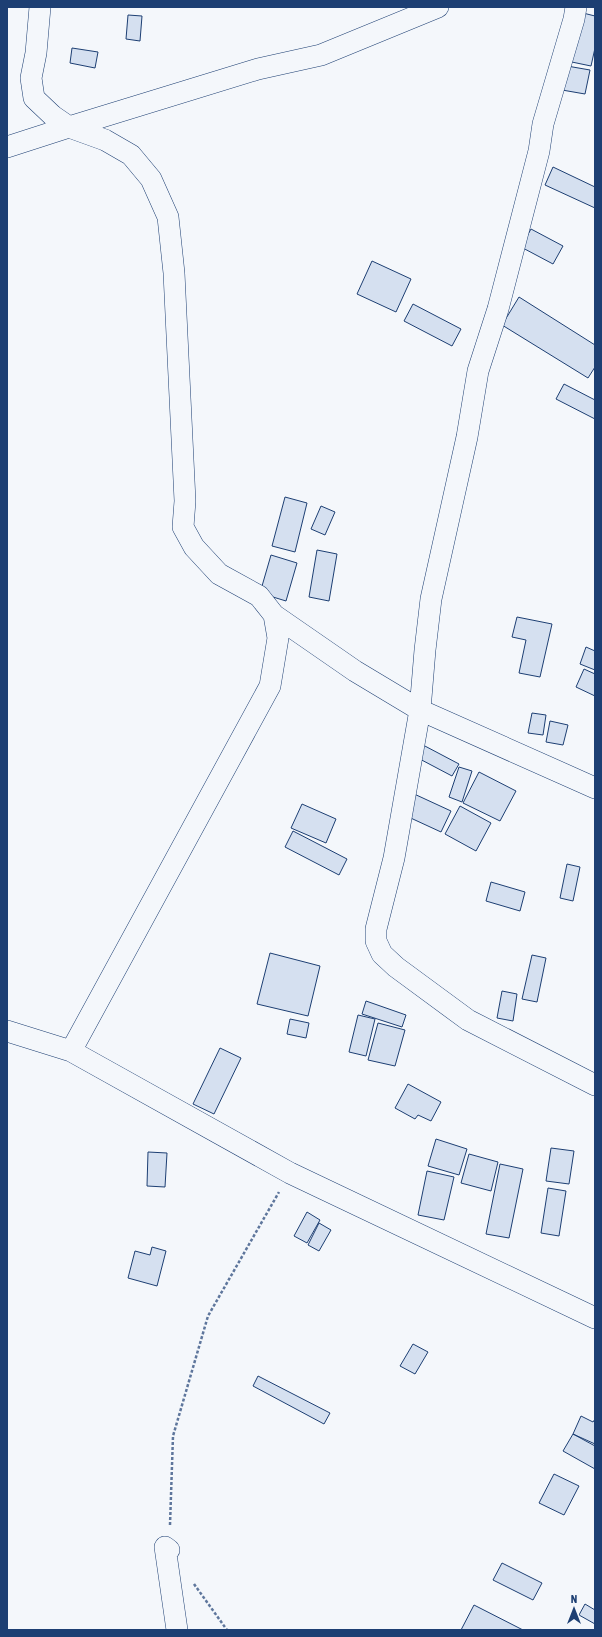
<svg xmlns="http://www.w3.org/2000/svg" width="602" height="1637" font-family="'Asap Condensed',sans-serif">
<rect width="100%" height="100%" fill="#f4f7fb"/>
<path fill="#d5e0f0" stroke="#1d3f73" d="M579,12L595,16V48L591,66L567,61Z
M128,15L142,16L140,41L126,39Z
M72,48L98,52L95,68L70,63Z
M567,66L590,70L585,94L562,90Z
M553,167L595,187V208L545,185Z
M531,229L563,246L553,264L521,247Z
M372,261L411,279L396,312L357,294Z
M519,297L595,345V367L588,378L502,325Z
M413,304L461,329L452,346L404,321Z
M564,384L595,400V419L556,399Z
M285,497L307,503L295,552L272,546Z
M321,506L335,512L325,535L311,529Z
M317,550L337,554L329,601L309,597Z
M271,555L297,563L286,601L260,593Z
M517,617L552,624L540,677L519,673L526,640L512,637Z
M586,647L595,651V670L580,664Z
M584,669L595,674V696L576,687Z
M532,713L546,715L543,735L528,733Z
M550,721L568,725L563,745L546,742Z
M423,745L459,764L452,776L416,757Z
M459,767L472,771L462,802L449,797Z
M479,772L516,791L500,821L463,803Z
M412,793L451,811L441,832L402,814Z
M302,804L336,819L326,843L291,828Z
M460,806L491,823L476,851L445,834Z
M293,831L347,859L339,875L285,847Z
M567,864L580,867L573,901L560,898Z
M491,882L525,892L520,911L486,901Z
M270,953L320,966L308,1016L257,1004Z
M532,955L546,958L537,1002L522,999Z
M502,991L517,994L513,1021L497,1018Z
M366,1001L406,1015L402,1027L362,1014Z
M358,1015L375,1019L366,1056L349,1052Z
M290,1019L309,1023L306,1038L287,1034Z
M378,1023L405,1030L395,1066L368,1060Z
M220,1048L241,1058L214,1114L193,1104Z
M408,1084L441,1102L431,1121L418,1115L415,1119L395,1108Z
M436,1139L467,1149L459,1175L428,1166Z
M551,1148L574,1151L569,1184L546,1181Z
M148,1152L167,1153L165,1187L147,1186Z
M469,1154L498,1162L491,1191L461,1183Z
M500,1164L523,1169L509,1238L486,1234Z
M427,1171L454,1177L444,1220L418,1215Z
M548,1188L566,1191L559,1236L541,1233Z
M307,1212L320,1220L307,1243L294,1236Z
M319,1223L331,1230L319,1251L308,1245Z
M152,1247L166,1251L157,1286L128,1278L135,1251L150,1255Z
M413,1344L428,1352L415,1374L400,1366Z
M258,1376L330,1413L324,1424L253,1386Z
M581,1416L593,1422L595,1419V1444L573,1434Z
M573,1434L595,1446V1469L563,1451Z
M554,1474L579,1486L564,1515L539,1503Z
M502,1563L542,1583L533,1600L493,1580Z
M585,1604L595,1610V1624L579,1615Z
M474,1605L523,1630H461Z"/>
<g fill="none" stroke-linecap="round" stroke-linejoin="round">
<defs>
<path id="street" d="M40,7L36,53L31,78L34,98L53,116L69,127L105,140L131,155L151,179L168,217L174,273L185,501L183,527L194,547L219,574L259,596L274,615L278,638L270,686L71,1051
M576,7L574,19L543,124L539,151L498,309L478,371L467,437L431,599L425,650L420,710L394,858L376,929V941L382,954L396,967L468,1020L595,1085
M7,147L69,127L258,69L321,55L438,7
M274,615L355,671L420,710L595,788
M7,1031L71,1051L290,1173L595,1318
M169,1550L165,1547L177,1630"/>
</defs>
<use href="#street" stroke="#1d3f73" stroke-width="22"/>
<path stroke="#5e769c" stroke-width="2.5" stroke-dasharray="3 2" stroke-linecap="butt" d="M170,1525L173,1436L208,1316L279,1192
M194,1584L227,1630"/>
<use href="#street" stroke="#f4f7fb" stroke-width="21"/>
</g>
<rect width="602" height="1637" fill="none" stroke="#1d3f73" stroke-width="16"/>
<g transform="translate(574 1609)" stroke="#f4f7fb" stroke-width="3" paint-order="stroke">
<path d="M0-3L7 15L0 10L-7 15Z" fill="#1d3f73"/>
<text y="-6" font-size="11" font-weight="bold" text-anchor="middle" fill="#1d3f73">N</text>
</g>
</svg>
